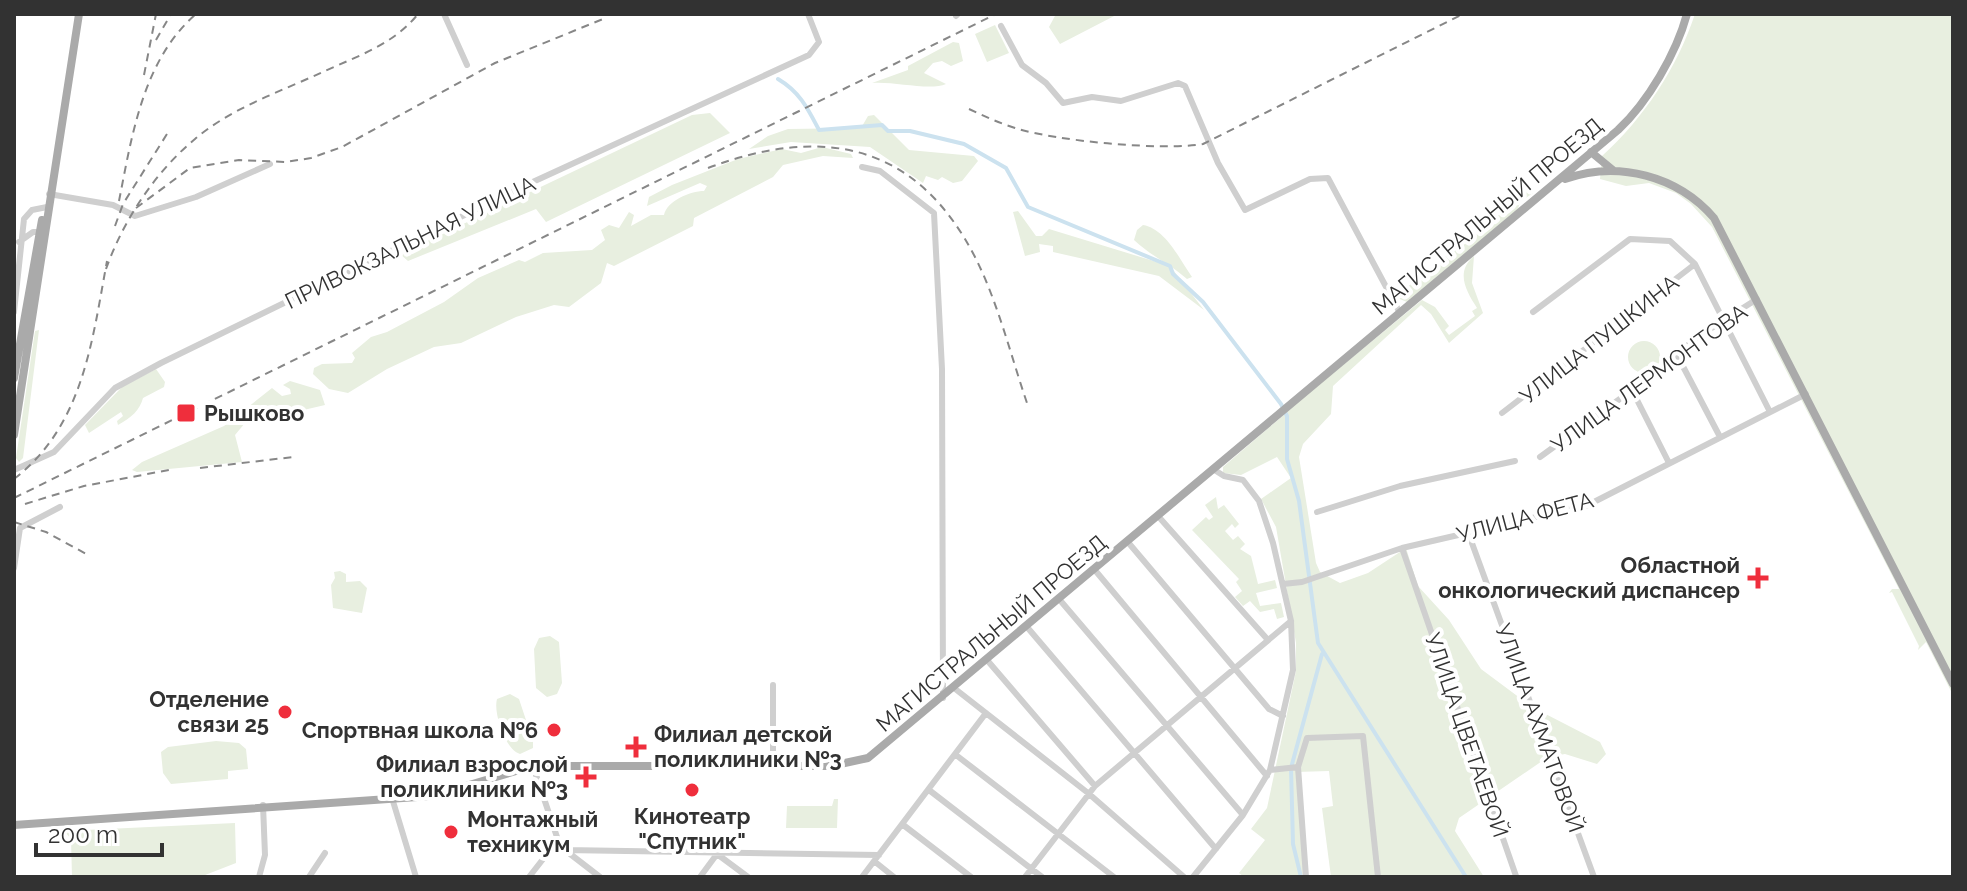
<svg xmlns="http://www.w3.org/2000/svg" width="1967" height="891" font-family="Raleway,sans-serif">
<rect width="100%" height="100%" fill="#fff"/>
<path fill="#e8efe0" d="M1056,14H1118L1060,44L1049,27Z
M1695,14H1953V695L1926,642L1918,650L1919,646L1892,592L1889,593L1892,589H1899L1712,227L1691,204L1676,193L1649,183L1626,186L1600,179L1602,156C1644,118 1677,68 1695,14Z
M995,25L1009,53L987,62L975,34Z
M953,42L959,43L963,61L951,66L942,61L933,63L924,73L946,84C930,91 893,81 872,83L908,70V66Z
M710,113L730,133L546,222L536,209L408,261L400,254L692,115Z
M874,115L909,150L974,156L978,161L962,181L953,183L942,177L938,180L926,176L923,183L870,147L791,142L749,149L768,136L788,129L861,128L868,116Z
M822,147L851,154L853,158L823,156L783,165L773,177L694,218L693,226L614,266L607,263L601,283L569,307L554,305L516,317L461,343L434,347L387,369L348,393L329,389L313,374L314,368L322,364L352,363L355,358L352,353L371,337L387,332L444,302L478,278L519,260L525,262L543,253L592,250L605,240L601,230L609,225L619,228L629,212L634,215L631,226L651,215H664C667,201 690,191 704,191L707,186L700,183L647,206L649,197L672,185L738,159L782,149L801,153Z
M1526,187L1533,193L1520,202L1518,209L1407,302L1395,297L1447,255L1443,248L1453,242L1457,248L1518,200L1512,192Z
M1018,211L1036,236H1042L1049,229L1170,266L1204,310L1159,276L1053,252V246L1039,244L1040,252L1025,256L1013,212Z
M1143,225C1166,229 1180,260 1192,277L1187,279C1170,264 1151,256 1134,240L1137,230Z
M1474,256L1472,283L1483,313L1449,343L1431,314L1421,305L1333,386L1331,414L1303,444L1299,457L1316,563L1320,572L1340,583L1368,573L1406,548L1418,586L1449,620L1481,669L1532,707L1600,742L1606,754L1597,764L1565,754L1548,757L1459,818L1455,831L1484,877H1331L1322,808L1333,806L1329,771L1296,772L1304,877H1244L1239,873L1265,840L1251,829L1267,808L1296,671V643L1276,527L1261,499L1291,478L1277,457L1241,475L1223,473V467L1285,414L1288,432L1286,412L1422,300L1435,307L1449,326L1445,330L1449,335L1475,316L1472,311L1477,308C1466,291 1455,272 1474,256Z
M39,330L23,458L19,462L16,458L35,331Z
M1628 357a16 16 0 1 1 32 0a16 16 0 1 1-32 0Z
M156,369L165,382L164,387L143,398C140,410 131,418 118,425L117,421L123,416L121,412L89,433L85,425L122,387Z
M290,381L320,390L325,405L265,419L260,416L245,423L235,435L242,462L137,472L132,470L142,462L224,426L272,388L282,396L291,394L290,389L283,385Z
M1216,497L1218,509L1224,505L1239,524L1235,528L1232,524L1225,531L1233,540L1238,536L1245,544L1240,549L1251,556L1258,584L1275,580L1277,588L1256,593L1260,606L1281,603L1284,617L1277,619L1274,609L1260,612L1250,601L1243,606L1235,597L1242,591L1236,582L1239,579L1192,530L1206,517L1209,520L1213,517L1205,505Z
M340,571L346,574V582L360,581L367,588L362,613L333,608L331,585L335,578L334,572Z
M550,636L559,642L562,683L557,694L547,697L536,688L534,649L539,638Z
M510,694L519,699L533,741V748L520,754C505,750 493,712 497,699Z
M216,741L239,743L246,749L248,769L228,771V779L171,784L163,773L161,752L168,747Z
M834,799H838L837,828H786L787,806H832Z
M235,823L236,863L200,877H72L71,839L64,831Z"/>
<g fill="none" stroke-linecap="round" stroke-linejoin="round">
<path stroke="#cce2ef" stroke-width="4" d="M778,79C800,92 808,109 819,130L882,125L888,131H910L964,144L1006,168L1028,207L1170,266L1173,274L1203,302L1281,404L1287,416V459L1299,501L1318,643L1466,877
M1301,877L1293,844L1291,768L1322,654"/>
<path stroke="#cfcfcf" stroke-width="6" d="M444,14L467,65
M956,16L958,14
M1001,26L1022,65L1046,83L1063,103L1092,97L1121,101L1178,83L1185,86L1218,163L1245,210L1310,179L1328,178L1400,313
M862,167L880,171L934,213L942,369L943,698
M49,194L113,205L135,216L196,197L270,164
M19,242L33,232H44
M14,312L24,219L32,210L47,207
M1533,312L1630,239L1670,241L1695,264L1770,412
M1677,355L1719,435
M1632,390L1668,461
M1502,413L1695,264
M1540,457L1661,369L1696,338L1757,299
M14,470L54,452L115,388L161,363L524,186L809,55L819,42L808,14
M1317,512L1400,486L1515,461
M1158,516L1268,640
M1469,535L1594,877
M1127,541L1269,709L1283,716
M1402,548L1516,876
M14,568L20,528L60,507
M1094,569L1267,776
M1283,584L1302,582L1402,548L1588,505L1806,394
M1059,599L1243,815
M1027,627L1216,849
M987,660L1095,786
M954,688L1088,793L1184,877
M956,755L1114,877
M533,766L558,840L565,850L600,877
M773,766V685
M1298,767L1307,738L1363,736L1378,877
M1270,770L1298,767L1306,877
M929,790L1042,877
M392,798L416,877
M902,824L971,877
M565,850L879,855
M874,861L894,877
M259,877L265,855L263,805
M309,877L325,853
M529,877L558,840
M700,877L717,854L748,877
M862,877L986,713
M1025,877L1095,786L1291,621
M1193,877L1243,815L1270,770L1293,670L1291,621L1273,543L1259,501L1243,480L1224,476L1213,469"/>
<path stroke="#aaa" stroke-width="8" d="M1591,152L1614,171
M1565,179C1618,160 1678,176 1714,218L1953,684
M14,378L42,220
M14,435L79,14
M14,825L432,796L533,766H831L868,758L1618,130C1648,102 1676,54 1687,14"/>
<path stroke="#878787" stroke-width="2" stroke-dasharray="8 6" stroke-linecap="butt" d="M156,40L171,14
M144,75L156,14
M969,109C984,116 999,123 1015,128C1056,141 1162,151 1203,144L1463,14
M708,168C822,125 917,142 976,259C998,303 1011,356 1027,403
M119,201C132,135 143,60 196,14
M136,208L190,168L239,160L286,162L311,158L342,147L495,63L603,19
M115,226L123,204L167,134
M106,269C123,221 155,172 195,139C231,108 282,91 325,71C360,55 394,44 418,14
M200,468L293,457
M14,479C83,426 92,342 107,261
M14,498L996,14
M25,504L84,486L174,469
M14,522L46,532L90,556"/>
</g>
<g fill="#ef2e3c" stroke="#fff" stroke-width="3">
<rect x="176" y="403" width="20" height="20" rx="4"/>
<path d="M1754 566h8v8h8v8h-8v8h-8v-8h-8v-8h8z"/>
<circle cx="285" cy="712" r="8"/>
<circle cx="554" cy="730" r="8"/>
<path d="M632 735h8v8h8v8h-8v8h-8v-8h-8v-8h8z"/>
<path d="M582 765h8v8h8v8h-8v8h-8v-8h-8v-8h8z"/>
<circle cx="692" cy="790" r="8"/>
<circle cx="451" cy="832" r="8"/>
</g>
<g text-anchor="middle" stroke-width="8" stroke-linejoin="round" paint-order="stroke">
<g font-size="22" fill="#323232" stroke="#fff">
<text transform="translate(1487 216) rotate(-40)" y="8">МАГИСТРАЛЬНЫЙ ПРОЕЗД</text>
<text transform="translate(410 242) rotate(-26)" y="8">ПРИВОКЗАЛЬНАЯ УЛИЦА</text>
<text transform="translate(1599 339) rotate(-38)" y="8">УЛИЦА ПУШКИНА</text>
<text transform="translate(1649 378) rotate(-36)" y="8">УЛИЦА ЛЕРМОНТОВА</text>
<text transform="translate(1525 517) rotate(-15)" y="8">УЛИЦА ФЕТА</text>
<text transform="translate(991 633) rotate(-40)" y="8">МАГИСТРАЛЬНЫЙ ПРОЕЗД</text>
<text transform="translate(1540 728) rotate(70)" y="8">УЛИЦА АХМАТОВОЙ</text>
<text transform="translate(1467 735) rotate(71)" y="8">УЛИЦА ЦВЕТАЕВОЙ</text>
</g>
<g font-size="22" font-weight="bold" fill="#323232" stroke="#fff" text-anchor="end">
<text x="204" y="421" text-anchor="start">Рышково</text>
<text x="1740" y="573">Областной<tspan x="1740" dy="25">онкологический диспансер</tspan></text>
<text x="269" y="707">Отделение<tspan x="269" dy="25">связи 25</tspan></text>
<text x="538" y="738">Спортвная школа №6</text>
<text x="654" y="742" text-anchor="start">Филиал детской<tspan x="654" dy="25">поликлиники №3</tspan></text>
<text x="568" y="772">Филиал взрослой<tspan x="568" dy="25">поликлиники №3</tspan></text>
<text x="692" y="824" text-anchor="middle">Кинотеатр<tspan x="692" dy="25">"Спутник"</tspan></text>
<text x="467" y="827" text-anchor="start">Монтажный<tspan x="467" dy="25">техникум</tspan></text>
</g>
</g>
<rect width="1967" height="891" fill="none" stroke="#323232" stroke-width="32"/>
<path d="M36 843v12h126v-12" fill="none" stroke="#323232" stroke-width="4"/>
<text x="48" y="843" font-size="24" fill="#323232" stroke="#ffffff" stroke-width="6" paint-order="stroke">200 m</text>
</svg>
